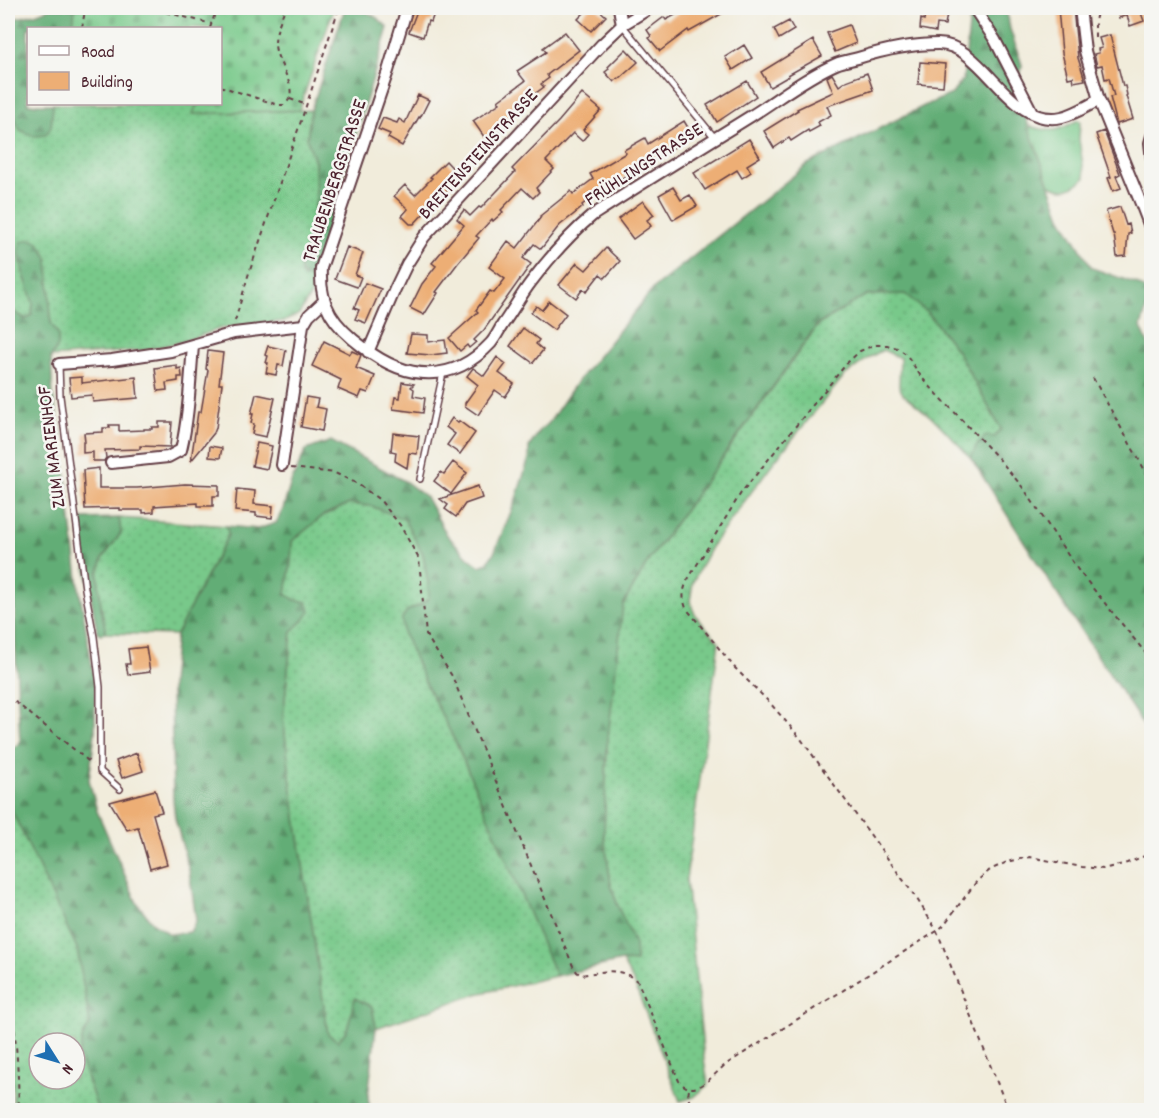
<svg xmlns="http://www.w3.org/2000/svg" width="1159" height="1118" font-family="Dekko,sans-serif">
<defs>
<pattern id="grass-dots" width="8" height="8" patternUnits="userSpaceOnUse" patternTransform="scale(1.5)"><rect width="8" height="8" fill="#78c98a"/><path d="M2 2h.1M6 6h.1" fill="none" stroke="#69ac77" stroke-width="1.8" stroke-linecap="round"/></pattern>
<pattern id="forest-firs" width="22" height="20" patternUnits="userSpaceOnUse" patternTransform="scale(1.5)"><rect width="22" height="20" fill="#62ad76"/><path d="M5 1l3.5 6h-7zM16 11l3.5 6h-7z" fill="#538c61"/></pattern>
<pattern id="cemetery-stones" width="16" height="16" patternUnits="userSpaceOnUse" patternTransform="scale(1.5)"><rect width="16" height="16" fill="#78c98a"/><path d="M2 7V4a2 2 0 0 1 4 0v3zM10 15v-3a2 2 0 0 1 4 0v3z" fill="#69ac77"/></pattern>
<pattern id="park-tufts" width="24" height="20" patternUnits="userSpaceOnUse" patternTransform="scale(1.5)"><rect width="24" height="20" fill="#78c98a"/><path d="M3 7l-1-3M5 7V3M7 7l1-3M15 17l-1-3M17 17v-4M19 17l1-3" fill="none" stroke="#69ac77"/></pattern>
</defs>
<rect width="100%" height="100%" fill="#f6f6f2"/>
<filter id="ink" filterUnits="userSpaceOnUse"><feTurbulence type="fractalNoise" baseFrequency=".0167" numOctaves="2"/><feDisplacementMap in="SourceGraphic" scale="12" xChannelSelector="R" yChannelSelector="G"/><feConvolveMatrix kernelMatrix="1 2 1 2 8 2 1 2 1" color-interpolation-filters="sRGB"/></filter>
<filter id="wash" filterUnits="userSpaceOnUse"><feTurbulence type="fractalNoise" baseFrequency=".008" numOctaves="4" result="noise"/><feDisplacementMap in="SourceGraphic" scale="24" xChannelSelector="R" yChannelSelector="G"/><feGaussianBlur stdDeviation="1.35" result="paint"/><feColorMatrix in="noise" values="0 0 0 0 0 0 0 0 0 0 0 0 0 0 0 0 0 1.4 0 .05"/><feComposite in="paint" operator="in"/></filter>
<g filter="url(#wash)">
<rect width="100%" height="100%" fill="#f1ecdb"/>
<path fill="url(#grass-dots)" stroke="#61745a" stroke-width="1.5" fill-rule="evenodd" d="M8,86L12,112L51,127L53,104H197L194,114L311,110L307,139L315,162L316,199L310,235L300,266L309,277L312,275L311,295L299,314L285,321L222,328L185,341L145,350L51,357L58,346V334L51,323L48,259L19,250L22,268L33,303L32,315L26,319L14,312L8,305Z
M905,294L928,313L957,351L1001,429L995,437L986,436L978,443L971,458L936,421L903,394L899,386L900,358L883,350L870,357L844,376L772,464L711,547L693,582L690,601L695,615L719,642L686,879L704,1059L708,1085L694,1097L680,1101L635,985L622,961H636L611,885L604,835L607,746L622,605L649,560L818,325L866,295Z
M349,504L371,506L404,519L423,554L428,582L429,598L420,605L407,611L424,680L457,745L556,976L477,994L376,1028L372,1007L356,999L347,1030L338,1041L328,1034L291,784L283,718L292,631L304,620L307,602L295,600L286,594L291,561L292,541L324,515Z
M119,518L227,526L228,535L176,635L105,633V627L101,607L98,574L103,558L121,533Z
M8,804L14,815L77,948L90,1024L83,1036L79,1056L98,1110H13L12,1057L8,1030ZM39,1043H75V1079H39Z"/>
<path fill="url(#forest-firs)" stroke="#566650" stroke-width="1.5" d="M51,8H75L73,28H28V104H53L51,127L46,135L33,136L20,130L12,112L8,86V20L35,14Z
M345,8C361,7 378,16 388,28L320,253C317,262 316,277 305,278L301,275L300,266L310,235L316,199L315,162L307,139L311,110Z
M971,8H1006L1010,29L1022,65L1018,89L1023,110L1061,217L1092,268L1137,284L1148,292L1146,310L1141,327L1149,346L1152,348L1151,737L1068,611L971,458L978,443L986,436L995,437L1001,429L957,351L928,313L905,294L866,295L817,325L649,560L623,605L607,746L604,835L611,885L618,907L635,944L636,962L622,961L556,976L457,745L424,680L403,632L402,618L407,611L420,605L429,598L428,582L423,554L404,519L371,506L349,504L324,515L292,541L291,561L286,594L295,600L307,602L310,611L304,620L292,631L283,718L291,784L328,1034L338,1041L347,1030L355,998L372,1007L376,1028L368,1097L370,1110H98L79,1056L83,1036L90,1024L77,948L14,815L8,804V752L20,743L15,638L12,489L13,412L8,386V305L14,312L26,319L32,315L33,303L22,268L19,250L21,242L30,239L39,243L48,259L51,323L58,334V346L51,357L53,397L60,429L79,587L95,684V733L89,780L97,811L137,903L152,922L170,934L190,932L196,920L189,870L175,818L173,799L171,683L176,635L228,535L227,526L258,529L276,523L283,509L291,482L306,450L331,441L406,482L426,497L447,535L469,558L480,566L487,563L494,553L515,502L529,458V447L541,429L548,424L576,383L654,288L808,164L924,106L952,94L963,79Z
M119,518L121,533L103,558L98,574L101,607L105,627V633L101,634L97,632L79,526L81,519Z"/>
<path fill="url(#cemetery-stones)" stroke="#61745a" stroke-width="1.5" d="M75,8H193L224,14L227,8H334L299,110L193,114L197,104H220V28H73Z"/>
<path fill="url(#park-tufts)" stroke="#61745a" stroke-width="1.5" d="M1078,120L1080,121L1079,140L1085,178C1073,188 1065,193 1050,185L1028,126C1053,132 1055,133 1078,120Z"/>
<g id="blocks">
<path fill="#edae75" d="M418,8H436L431,22L428,21L423,37L409,32Z
M589,8H597L606,16L591,31L578,19Z
M688,8H732L689,32L688,30L660,51L649,38L651,36L647,30L664,17L666,20Z
M926,8L948,9L945,25L937,24L936,32L920,29L921,19L924,20Z
M1058,8H1073L1078,58L1085,80L1074,82L1073,77L1068,78L1062,53Z
M1116,8H1144L1145,9L1140,10L1144,21L1130,26L1127,15L1119,18Z
M789,21L794,30L779,39L774,29Z
M849,25L856,43L835,52L827,33Z
M565,32L579,50L547,75L549,78L541,84L544,87L525,101L526,103L522,107H523L502,123L505,128L487,141L473,121L500,103L498,101L525,81L517,71L546,52L543,48Z
M1110,35L1123,86H1125L1127,95L1126,96L1133,119L1117,124L1110,97L1114,96L1109,78L1105,79L1102,65L1097,66L1094,54L1099,53L1098,49L1102,48L1099,38Z
M813,40L822,56L788,75L789,76L770,87L761,72Z
M744,45L752,58L733,70L725,57Z
M626,49L638,62L619,79L618,78L614,82L605,72L609,69L608,67Z
M920,62L945,64L943,86L918,84Z
M867,73L873,90L827,106L831,115L818,122L820,126L809,132L808,130L791,141L789,138L774,148L764,131L798,110L797,109L833,92L827,77L832,74L839,86L846,81Z
M747,81L756,96L717,122L707,105Z
M582,94L601,110L583,130L588,134L582,141L573,133L546,161L554,169L536,188L539,192L533,198L522,188L501,210L503,212L493,221L492,219L476,236L479,238L458,263L436,292L438,293L424,315L410,308L422,284L436,266L432,263L464,225L457,219L464,210L470,216L479,207L481,208L515,172L512,169L559,121Z
M418,95L429,100L420,118L419,117L402,146L388,138L390,134L378,129L383,118L397,123L399,119L405,123Z
M684,121L693,136L622,178L623,181L601,194L600,191L582,205L583,207L559,226L541,249L534,244L523,258L531,264L484,330L474,340L476,342L469,348L467,345L460,351L449,338L478,312L476,310L490,291L494,293L505,279L489,267L508,241L517,248L541,217L540,216L571,191L573,194L593,179L590,174L626,153L624,150L645,138L648,144Z
M1104,131L1120,174L1116,176L1121,188L1113,191L1108,178L1111,177L1096,134Z
M749,139L760,157L747,165L751,172L742,178L737,170L705,190L694,173Z
M446,161L459,175L453,180L455,182L440,197L437,194L423,208L426,211L414,224H410L402,216L408,209L394,196L405,185L415,195L432,178L430,177Z
M673,187L681,200L690,195L697,206L673,220L659,195Z
M643,201L654,215L647,220L651,226L633,239L618,219Z
M1120,207L1126,225L1129,224L1131,233L1128,234L1126,256L1117,257L1114,234H1113L1106,211Z
M347,247L363,253L355,275L361,277L357,287L335,279Z
M606,248L620,261L605,278L600,274L586,292L583,289L576,298L559,285L577,263L586,270Z
M365,283L381,289L366,323L355,319L359,310L354,308Z
M549,301L566,314L554,330L531,313L536,306L542,310Z
M523,328L539,340L536,344L543,350L533,363L510,346Z
M411,334L428,335V342L445,340L447,353L431,355L407,353Z
M324,341L350,354L352,351L361,355L356,368L375,376L368,393L362,391L359,398L338,389L341,380L312,366Z
M268,346L286,350L283,366L278,365L276,375L266,373L268,363H266L268,356L265,355Z
M208,351L223,353L219,384H222L216,428L214,433L191,461L198,412H201L208,370L206,369Z
M497,357L506,364L499,373L514,384L505,397L495,390L478,415L465,406V403L478,385L467,376L473,368L484,376Z
M177,365V369L181,368L182,377H178V381L166,383L167,390L158,391L155,368Z
M82,377V383L136,377L138,398L93,402L92,395L71,397L69,378Z
M402,382L414,384L411,387L414,389L413,396L425,398L423,413L393,409L395,397L400,398Z
M256,394L275,398L266,437L252,434L254,424L251,423L253,414H251Z
M306,397L318,399L316,407L326,409L322,431L301,427Z
M452,418L458,423L459,421L475,433L460,454L447,445L455,434L446,427Z
M159,422H172L170,447L140,446V449L105,450L106,458L104,461H93V452L83,453V442H85L84,433L103,432V428H110L109,425H119V431L144,430V429H152V427H159Z
M393,433L419,436L417,454L409,453L407,468L395,461L396,452L391,451Z
M257,443L272,446L267,469L252,466Z
M210,446L222,448L220,458L209,457Z
M453,462L467,473L451,494L434,481L441,472L444,474Z
M99,468V488H137L185,484L219,485V496H213V506H198V503L154,506V512L143,513V510H120V508L85,509L83,470Z
M478,486L482,498L465,504L456,517L445,509L448,505L440,499Z
M237,489L255,491L254,504L273,506L272,518L256,516V513L235,511Z
M146,647L150,672L128,675L126,664H130L128,649Z
M137,753L143,771L122,778L116,761Z
M155,790L162,812L153,814L167,864L150,869L138,827L127,830L110,802Z"/>
</g>
</g>
<g filter="url(#ink)">
<use href="#blocks" fill-opacity="0" stroke="#633e45" stroke-width="1.5"/>
<g fill="none" stroke-linecap="round" stroke-linejoin="round">
<defs>
<path id="lane" d="M623,26L715,138
M59,364L60,396L85,589L94,637L100,687V771L120,789
M420,479L443,373"/>
<path id="street" d="M407,8L388,71L321,268C319,306 334,326 364,348C407,381 453,384 491,343C496,337 499,330 503,324C513,310 521,295 531,282C550,257 569,235 593,215C645,181 698,149 751,116C778,99 806,77 836,64C843,61 851,60 858,58C884,50 910,44 938,44C985,44 1009,129 1062,117C1075,114 1087,106 1099,100
M619,8L622,25
M974,8L995,40L1032,112
M1080,8L1085,51L1099,100L1142,206L1152,232
M1152,136L1150,143L1152,160
M368,352L395,289L407,264L424,237L602,44L622,25L650,8
M59,364L112,360L171,351L234,333L303,325
M111,463L168,457L181,450C189,417 190,380 193,346
M282,465L303,325L309,315L324,301"/>
</defs>
<use href="#lane" stroke="#633e45" stroke-width="8"/>
<use href="#street" stroke="#633e45" stroke-width="14"/>
<path stroke="#633e45" stroke-width="2" stroke-dasharray="4.5 4.5" stroke-linecap="butt" d="M149,8L212,24
M82,28L85,10L86,8
M210,28L217,8
M1095,37V21L1098,8
M220,86L278,105H284C303,91 275,63 275,44C275,32 281,19 285,8
M290,99L307,105
M235,321L248,276L301,121L339,8
M1093,378L1152,483
M291,468L335,473L356,483L380,500L400,525L419,559L426,635L452,676L573,966L577,972L581,975C602,972 621,966 638,982L679,1081C694,1100 712,1076 725,1065L937,931L943,926L977,881L990,870L1007,862L1030,857L1082,867L1103,869L1127,863L1152,853
M8,696L92,764
M8,994C17,1032 18,1071 19,1110
M689,1090L688,1095L691,1110
M1008,1110L937,931L917,899L801,739L770,703L735,668L686,608C682,597 683,591 687,581L741,493L848,362L860,351L874,345H887L897,348L906,354L922,378L999,459L1024,489L1078,570L1152,661"/>
<use href="#lane" stroke="#fff" stroke-width="5"/>
<use href="#street" stroke="#fff" stroke-width="10"/>
</g>
</g>
<g text-anchor="middle" stroke-width="5" stroke-linejoin="round" paint-order="stroke">
<g font-size="20" fill="#4a1f2b" stroke="#f6f6f2">
<text transform="translate(477 153) rotate(-48)" y="7">BREITENSTEINSTRASSE</text>
<text transform="translate(643 163) rotate(-33)" y="7">FRÜHLINGSTRASSE</text>
<text transform="translate(333 180) rotate(-72)" y="7">TRAUBENBERGSTRASSE</text>
<text transform="translate(50 447) rotate(-97)" y="7">ZUM MARIENHOF</text>
</g>
</g>
<rect width="1159" height="1118" fill="none" stroke="#f6f6f2" stroke-width="30"/>
<rect x="27" y="27" width="195" height="78" fill="#f6f6f2" stroke="#b1a0a2" stroke-width="1.5"/>
<rect x="39" y="46" width="30" height="9" fill="#ffffff" stroke="#b1a0a2" stroke-width="1.5"/>
<text x="81" y="57" font-size="18" fill="#4a1f2b">Road</text>
<rect x="39" y="72" width="30" height="18" fill="#edae75" stroke="#b1a0a2" stroke-width="1.5"/>
<text x="81" y="87" font-size="18" fill="#4a1f2b">Building</text>
<g transform="translate(57 1061) rotate(127)"><circle r="28" fill="#f6f6f2" stroke="#b1a0a2" stroke-width="1.5"/>
<path d="M0-4.5L10 22L0 15L-10 22Z" fill="#1f6fb2"/>
<text y="-9" font-size="16" font-weight="bold" text-anchor="middle" fill="#4a1f2b">N</text>
</g>
</svg>
